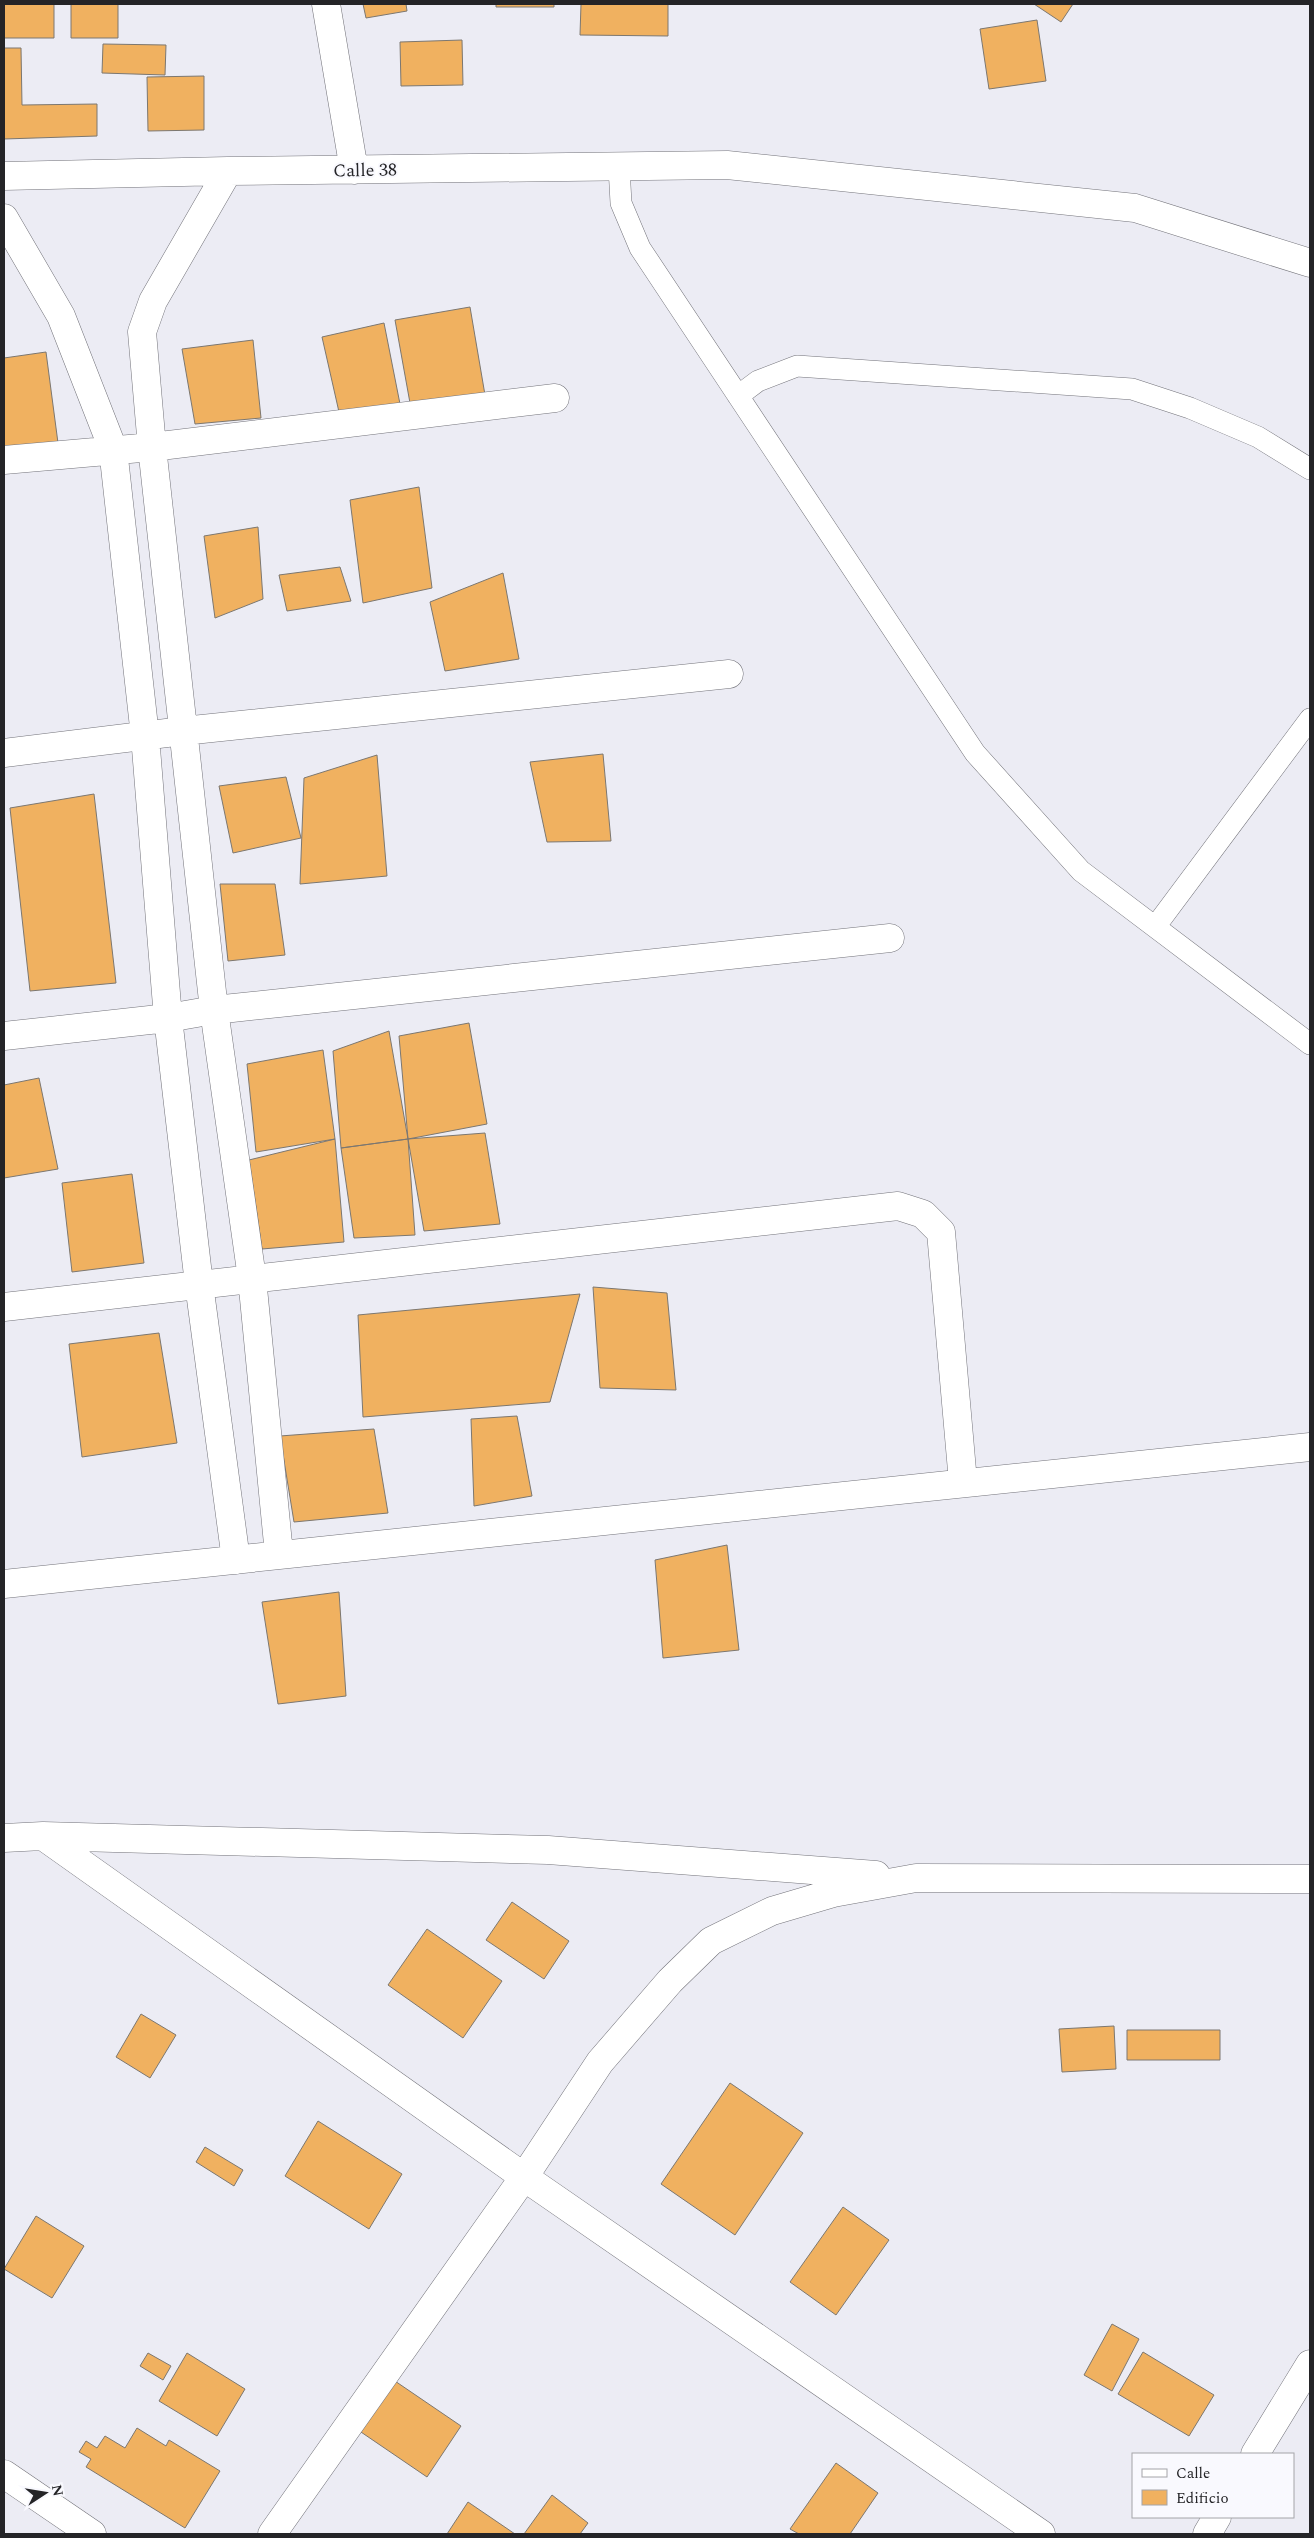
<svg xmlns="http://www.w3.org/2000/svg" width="1314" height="2538" font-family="Spectral,serif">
<rect width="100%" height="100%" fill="#ececf4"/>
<path fill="#f0b160" stroke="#7c7770" d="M4,4H54V38H4Z
M71,4H118V38H71Z
M363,4H406L407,11L366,18Z
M496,4H554V7H496Z
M581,4H668V36L580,35Z
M1034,4H1073L1061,22Z
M1037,20L1046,81L989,89L980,29Z
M462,40L463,85L401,86L400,42Z
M103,44L166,45L165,75L102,73Z
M4,48H21L22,105L97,104V136L4,139Z
M204,76V130L148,131L147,77Z
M470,307L485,395L410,403L395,320Z
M384,323L400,404L339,412L322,337Z
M253,340L261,418L195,424L182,349Z
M46,352L58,443L4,450V358Z
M419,487L432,588L363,603L350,500Z
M258,527L263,599L215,618L204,536Z
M340,567L351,601L287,611L279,575Z
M503,573L519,659L445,671L430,602Z
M603,754L611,841L547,842L530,762Z
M377,755L387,876L300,884L304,778Z
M286,777L301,838L233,853L219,786Z
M94,794L116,983L30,991L10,808Z
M220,884H275L285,955L228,961Z
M469,1023L487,1124L408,1139L399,1036Z
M389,1031L408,1139L341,1148L333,1051Z
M323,1050L335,1139L256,1152L247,1064Z
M39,1078L58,1169L4,1178V1085Z
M485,1133L500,1224L424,1231L408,1139Z
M335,1139L344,1242L262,1249L249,1160Z
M408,1139L415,1235L354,1238L341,1148Z
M132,1174L144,1263L72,1272L62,1183Z
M593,1287L667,1293L676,1390L600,1388Z
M580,1294L550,1402L363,1417L358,1315Z
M159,1333L177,1443L82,1457L69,1344Z
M517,1416L532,1496L474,1506L471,1419Z
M374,1429L388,1513L294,1522L280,1436Z
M727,1545L739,1650L663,1658L655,1560Z
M339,1592L346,1696L278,1704L262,1602Z
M512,1902L569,1941L544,1979L486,1940Z
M427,1929L502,1981L463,2038L388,1985Z
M141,2014L176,2035L150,2078L116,2057Z
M1114,2026L1116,2069L1062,2072L1059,2029Z
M1127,2030H1220V2060H1127Z
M730,2083L803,2133L735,2235L661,2184Z
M318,2121L402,2174L369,2229L285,2176Z
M205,2147L243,2170L234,2186L196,2162Z
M843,2207L889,2240L836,2315L790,2282Z
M36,2216L84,2246L52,2298L4,2269Z
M1112,2324L1139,2339L1112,2391L1084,2375Z
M1143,2352L1214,2395L1189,2436L1118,2394Z
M148,2353L171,2366L163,2380L140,2366Z
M187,2353L245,2389L217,2436L159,2401Z
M392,2379L461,2426L427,2477L358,2430Z
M137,2428L166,2446L169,2440L220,2471L185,2528L86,2467L91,2459L79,2452L86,2441L97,2448L105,2436L125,2448Z
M836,2463L878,2493L850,2534H799L790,2529Z
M552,2495L588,2523L580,2534H524Z
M468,2502L515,2534H447Z"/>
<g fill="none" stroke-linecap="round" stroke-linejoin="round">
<defs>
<path id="lane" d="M619,167L621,203L640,248L975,753L1081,871L1310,1044
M738,396L758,381L797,366L1132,389L1190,408L1258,437L1310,469
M1155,927L1310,719"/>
<path id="street" d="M326,4L354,170
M228,171L153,301L142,332L152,447L214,1010L252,1278L279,1554
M4,176L228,171L727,165L1135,208L1310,263
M4,218L61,316L113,449L145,736L168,1018L199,1284L236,1560
M4,460L152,447L555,398
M4,753L183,731L729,674
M4,1036L168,1018L214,1010L890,938
M4,1307L898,1206L923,1214L941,1232L963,1482
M4,1584L1310,1447
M43,1836L524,2177L1041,2534
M4,1838L43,1836L548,1850L876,1875
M1255,2454L1310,2364
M4,2474L92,2534
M272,2534L524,2177L600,2062L670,1981L711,1941L772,1911L833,1893L916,1878L1310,1879
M1207,2534L1217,2517"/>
</defs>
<use href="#lane" stroke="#73737a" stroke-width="22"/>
<use href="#street" stroke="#73737a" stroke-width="29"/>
<use href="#lane" stroke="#fff" stroke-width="21"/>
<use href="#street" stroke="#fff" stroke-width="28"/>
</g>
<g text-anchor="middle" stroke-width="4" stroke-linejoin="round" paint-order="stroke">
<g font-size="18" fill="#242427" stroke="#f9f9fe">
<text transform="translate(365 170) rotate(-1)" y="6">Calle 38</text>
</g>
</g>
<rect width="1314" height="2538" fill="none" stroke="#242427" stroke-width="10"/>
<rect x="1132" y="2453" width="162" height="65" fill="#f9f9fe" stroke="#a4a4a8"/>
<rect x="1142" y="2469" width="25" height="8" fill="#ffffff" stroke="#a4a4a8"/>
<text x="1176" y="2478" font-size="15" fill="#242427">Calle</text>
<rect x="1142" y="2490" width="25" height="15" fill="#f0b160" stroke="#a4a4a8"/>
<text x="1176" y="2503" font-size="15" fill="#242427">Edificio</text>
<g transform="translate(45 2493) rotate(78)" stroke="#f9f9fe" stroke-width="4" paint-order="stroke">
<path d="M0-4L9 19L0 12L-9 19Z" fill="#242427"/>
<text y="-8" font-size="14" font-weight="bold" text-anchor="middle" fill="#242427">N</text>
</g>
</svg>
